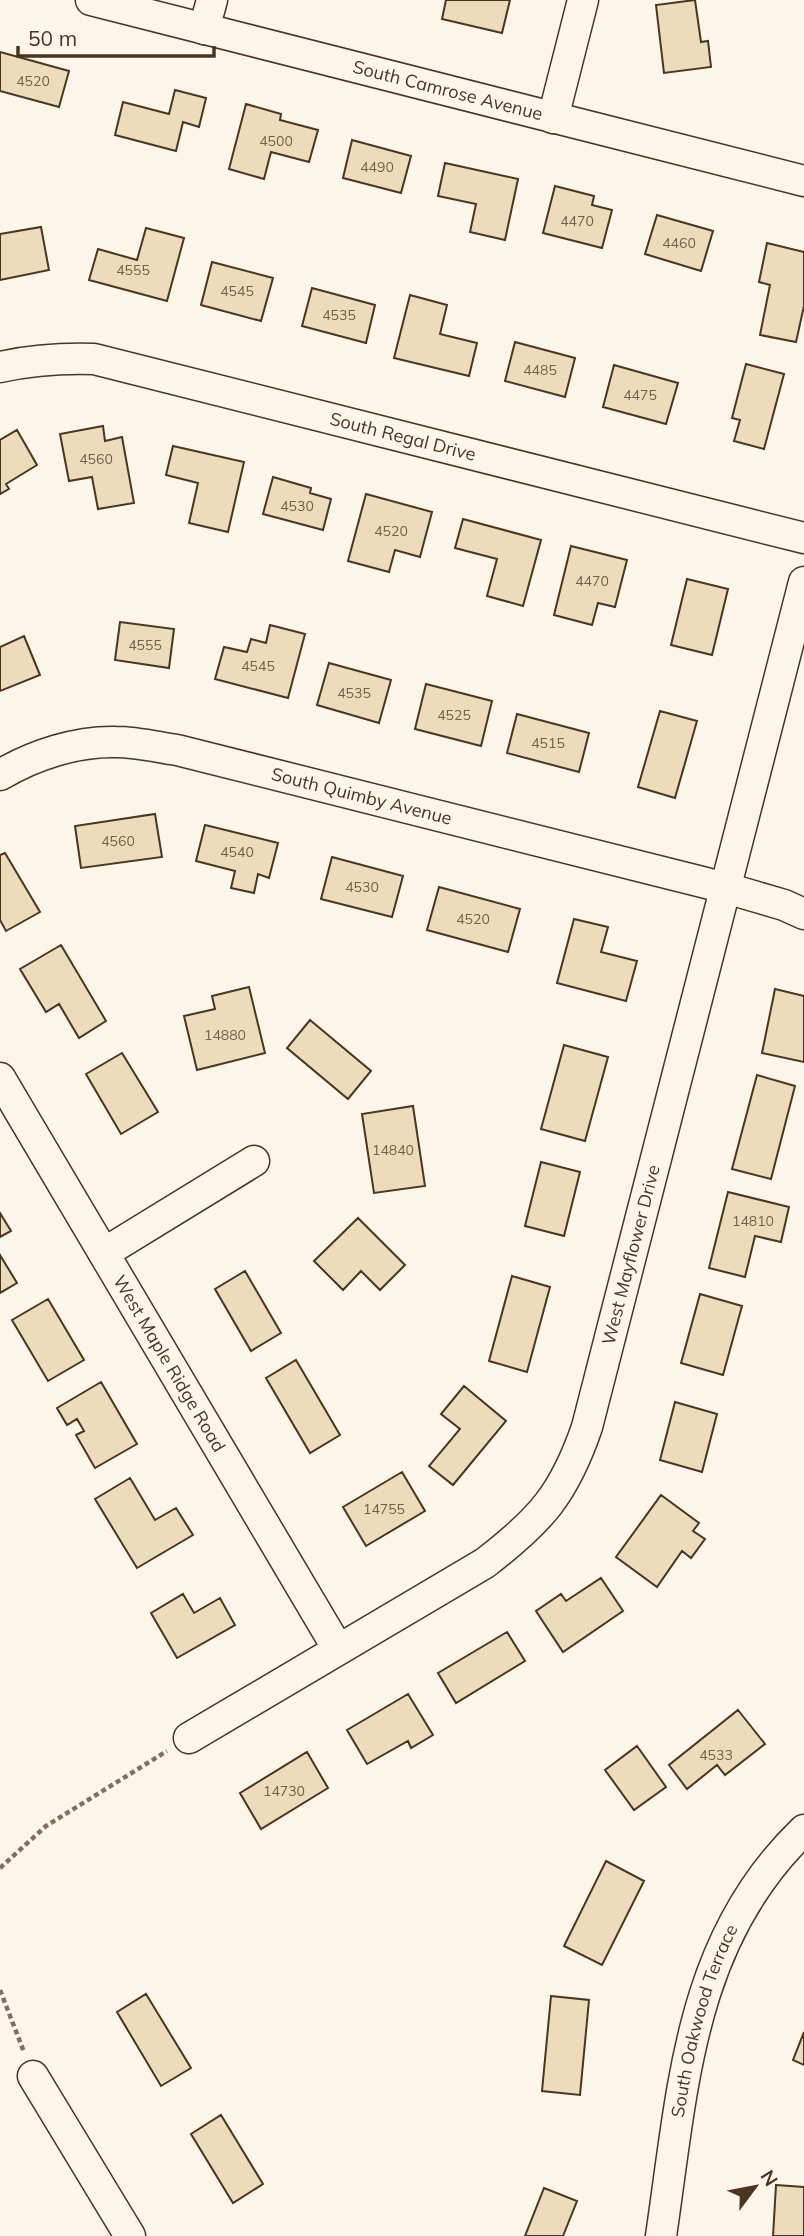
<svg xmlns="http://www.w3.org/2000/svg" width="804" height="2236" font-family="Mulish,sans-serif">
<rect width="100%" height="100%" fill="#fbf6e9"/>
<path fill="#ecdcbc" stroke="#4a3520" stroke-width="2" d="M446,0H510L502,33L442,19Z
M695,0L701,42L708,41L711,67L664,73L656,5Z
M0,52L69,71L59,107L0,91Z
M175,90L206,98L199,127L183,122L176,151L115,135L123,102L169,114Z
M246,104L281,114L280,120L318,130L309,162L271,152L264,179L229,169Z
M352,140L411,156L401,193L343,178Z
M445,163L518,179L505,240L470,232L476,204L438,196Z
M555,186L594,196L592,205L612,210L602,248L543,233Z
M657,215L713,231L701,271L645,254Z
M41,227L49,270L0,280V234Z
M146,228L184,238L167,301L89,280L98,249L137,260Z
M767,243L804,252V306L796,342L760,335L770,285L759,282Z
M212,262L273,278L261,321L201,305Z
M312,288L375,305L366,343L302,326Z
M410,295L447,305L440,334L477,343L469,376L394,358Z
M515,342L575,358L565,397L505,381Z
M746,364L784,374L764,449L734,441L740,420L732,418Z
M614,365L678,383L666,424L603,407Z
M103,426L105,441L122,437L134,503L98,509L92,477L69,481L60,434Z
M17,430L37,465L6,484L9,489L0,494V440Z
M173,446L244,462L228,532L189,523L198,483L166,475Z
M273,477L311,488L310,493L331,499L323,530L263,514Z
M366,494L432,512L420,557L395,550L389,572L348,561Z
M463,519L541,540L523,606L487,596L497,559L455,548Z
M571,546L627,560L615,607L598,603L592,625L554,615Z
M687,579L728,589L712,655L671,645Z
M120,622L174,629L169,668L115,660Z
M270,625L305,634L288,698L215,679L224,647L247,652L251,639L266,643Z
M24,636L40,675L0,691V647Z
M329,663L391,680L379,723L317,705Z
M426,684L492,701L481,746L415,729Z
M660,711L697,721L675,798L638,787Z
M517,714L589,733L579,772L507,753Z
M155,814L162,857L81,868L75,826Z
M205,825L278,843L269,878L258,874L254,893L231,888L235,871L196,861Z
M5,853L40,912L6,931L0,920V855Z
M332,857L403,876L392,917L321,899Z
M439,887L520,909L508,952L427,930Z
M574,919L608,927L601,952L637,961L626,1001L557,983Z
M61,945L106,1021L79,1038L59,1004L46,1012L20,969Z
M249,987L265,1053L197,1070L184,1016L215,1009L212,996Z
M775,989L804,996V1062L762,1053Z
M310,1020L371,1071L348,1099L287,1048Z
M564,1045L608,1057L585,1141L541,1129Z
M122,1053L158,1112L121,1134L86,1074Z
M757,1075L795,1086L771,1179L732,1169Z
M413,1106L425,1186L374,1193L362,1114Z
M541,1162L580,1172L564,1236L525,1226Z
M728,1192L789,1207L781,1242L755,1236L745,1277L709,1268Z
M0,1213L11,1231L0,1237Z
M358,1218L405,1265L380,1290L361,1271L343,1290L314,1261Z
M0,1255L17,1283L0,1293Z
M245,1271L281,1333L251,1351L215,1289Z
M512,1276L550,1287L527,1372L489,1361Z
M700,1294L742,1306L723,1375L681,1363Z
M48,1299L84,1360L48,1381L12,1320Z
M296,1360L340,1435L310,1453L266,1378Z
M101,1382L137,1444L95,1468L76,1435L84,1431L77,1419L67,1425L57,1408Z
M464,1386L506,1421L453,1485L429,1466L460,1429L441,1414Z
M675,1402L717,1414L702,1472L660,1460Z
M402,1472L425,1511L366,1546L343,1507Z
M130,1478L155,1520L176,1508L193,1535L137,1568L95,1499Z
M661,1495L699,1523L693,1531L705,1539L691,1558L682,1551L657,1587L616,1557Z
M601,1578L623,1611L563,1652L536,1611L561,1594L566,1601Z
M183,1594L194,1613L220,1598L235,1625L177,1658L151,1613Z
M507,1632L525,1661L456,1703L438,1673Z
M408,1694L433,1735L411,1748L408,1741L367,1764L347,1730Z
M738,1710L765,1744L725,1775L717,1765L687,1789L669,1765Z
M637,1746L666,1787L634,1810L605,1770Z
M307,1752L328,1788L261,1829L240,1793Z
M606,1861L644,1881L602,1965L564,1946Z
M146,1994L191,2068L161,2086L117,2012Z
M551,1996L589,2000L580,2095L542,2091Z
M804,2032V2065L793,2060Z
M221,2115L263,2184L233,2203L191,2134Z
M776,2185L804,2187V2236H773Z
M544,2188L577,2201L563,2236H525Z"/>
<g fill="none" stroke-linecap="round" stroke-linejoin="round">
<defs>
<g id="minor">
<path id="s1" d="M91,0L804,181"/>
<path d="M204,29L212,0"/>
<path d="M553,118L583,0"/>
<path id="s2" d="M0,367C32,360 61,358 94,359L804,538"/>
<path id="s3" d="M0,775C34,755 76,741 116,742C136,742 157,747 177,750L726,888L784,905L804,914"/>
<path id="s4" d="M0,1078L338,1649"/>
<path d="M104,1253L254,1161"/>
<path id="s5" d="M189,1738L485,1563C541,1520 564,1494 587,1427L804,582"/>
<path d="M33,2076L130,2236"/>
<path id="s6" d="M661,2236C683,2088 689,1940 804,1830"/>
</g>
</defs>
<use href="#minor" stroke="#4a3520" stroke-width="33"/>
<path stroke="#7f6f5c" stroke-width="4.5" stroke-dasharray="5 3.5" stroke-linecap="butt" d="M0,1868L46,1826L167,1751
M0,1990L24,2052"/>
<use href="#minor" stroke="#fbf6e9" stroke-width="30"/>
</g>
<g text-anchor="middle" stroke-width="5" stroke-linejoin="round" paint-order="stroke">
<g font-size="14" fill="#725f47">
<text x="33" y="86">4520</text>
<text x="276" y="146">4500</text>
<text x="377" y="172">4490</text>
<text x="577" y="226">4470</text>
<text x="679" y="248">4460</text>
<text x="133" y="275">4555</text>
<text x="237" y="296">4545</text>
<text x="339" y="320">4535</text>
<text x="540" y="375">4485</text>
<text x="640" y="400">4475</text>
<text x="96" y="464">4560</text>
<text x="297" y="511">4530</text>
<text x="391" y="536">4520</text>
<text x="592" y="586">4470</text>
<text x="145" y="650">4555</text>
<text x="258" y="671">4545</text>
<text x="354" y="698">4535</text>
<text x="454" y="720">4525</text>
<text x="548" y="748">4515</text>
<text x="118" y="846">4560</text>
<text x="237" y="857">4540</text>
<text x="362" y="892">4530</text>
<text x="473" y="924">4520</text>
<text x="225" y="1040">14880</text>
<text x="393" y="1155">14840</text>
<text x="753" y="1226">14810</text>
<text x="384" y="1514">14755</text>
<text x="716" y="1760">4533</text>
<text x="284" y="1796">14730</text>
</g>
<g font-size="18" fill="#4a3520" stroke="#fbf6e9">
<text dy="6" stroke="none"><textPath href="#s1" startOffset="368">South Camrose Avenue</textPath></text>
<text dy="6" stroke="none"><textPath href="#s2" startOffset="413">South Regal Drive</textPath></text>
<text dy="6" stroke="none"><textPath href="#s3" startOffset="374">South Quimby Avenue</textPath></text>
<text dy="6" stroke="none"><textPath href="#s5" startOffset="695">West Mayflower Drive</textPath></text>
<text dy="6" stroke="none"><textPath href="#s4" startOffset="332">West Maple Ridge Road</textPath></text>
<text dy="6" stroke="none"><textPath href="#s6" startOffset="220">South Oakwood Terrace</textPath></text>
</g>
</g>
<g transform="translate(755 2187) rotate(58)" stroke="#fbf6e9" stroke-width="5" paint-order="stroke">
<path d="M0-5L12 26L0 18L-12 26Z" fill="#4a3520"/>
<text y="-10" font-size="19" font-weight="bold" text-anchor="middle" fill="#4a3520">N</text>
</g>
<path d="M18 46v10h196v-10" fill="none" stroke="#4a3520" stroke-width="3.5"/>
<text x="28" y="46" font-size="21" fill="#4a3520" stroke="#fbf6e9" stroke-width="5" paint-order="stroke">50 m</text>
</svg>
